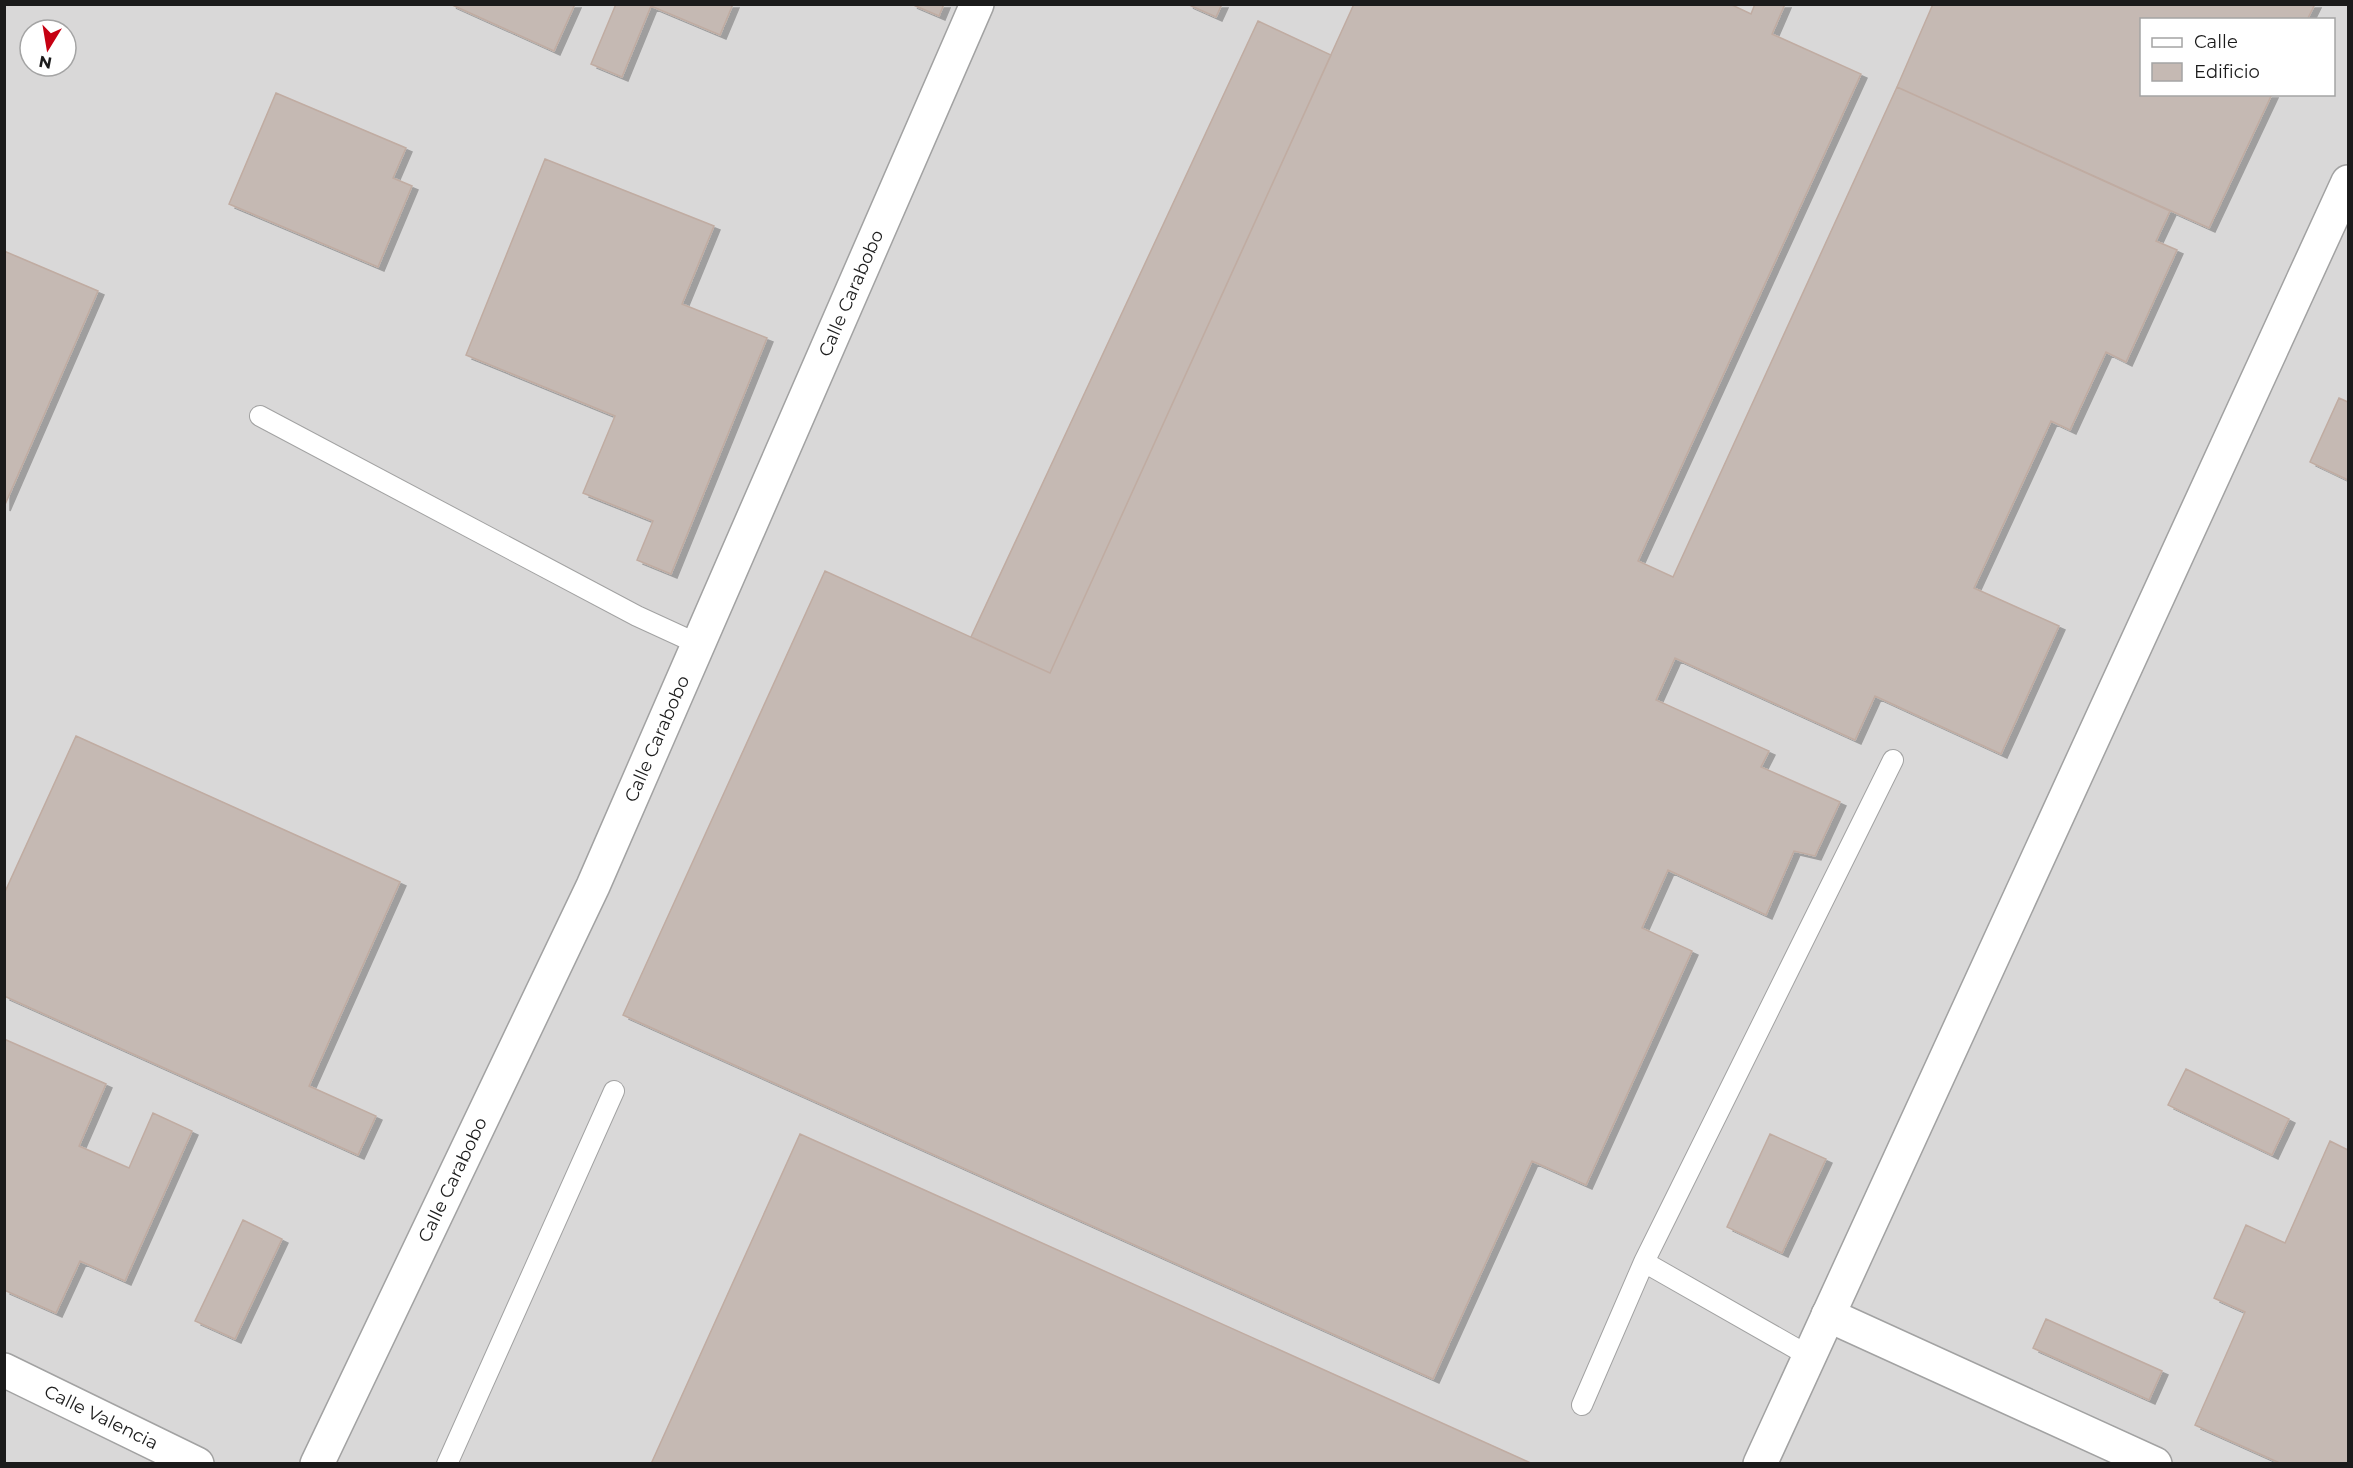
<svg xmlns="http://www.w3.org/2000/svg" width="2353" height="1468" font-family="Montserrat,sans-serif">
<defs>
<filter id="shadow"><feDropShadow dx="6" dy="4" stdDeviation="0" flood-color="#0004"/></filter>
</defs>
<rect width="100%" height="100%" fill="#ede8e0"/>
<path fill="#d9d8d8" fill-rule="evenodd" d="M5,5H2348V1463H5ZM2142,20H2334V94H2142ZM30,30H66V66H30Z"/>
<path fill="#c5b9b3" stroke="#c0aca2" stroke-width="1.5" filter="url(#shadow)" d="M450,4H575L554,51Z
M616,4H733L720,35L651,6L622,77L591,64Z
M911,4H944L939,16Z
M1187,4H1222L1216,17Z
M1354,4H1730L1751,14L1755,4H1785L1772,34L1861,74L1638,561L1673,577L1897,87L2170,211L2156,241L2177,250L2126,362L2106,352L2070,430L2051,421L1974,588L2059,626L2001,754L1875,696L1855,740L1675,658L1656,700L1769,751L1761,767L1840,802L1815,856L1794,851L1766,915L1668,870L1642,928L1692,951L1586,1185L1532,1161L1433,1379L623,1015L825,571L1050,673Z
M1933,4H2315L2307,20H2142V94H2272L2209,228L1897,87Z
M1258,21L1331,55L1050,673L971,637Z
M276,93L406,148L393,178L412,186L378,267L229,204Z
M545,159L714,226L682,304L767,338L671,574L637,560L653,521L583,493L615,416L466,355Z
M4,251L98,291L4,507Z
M2339,398L2348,402V480L2310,462Z
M76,736L400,882L309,1086L376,1116L358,1155L4,996V894Z
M4,1039L106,1084L79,1146L129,1168L153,1113L192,1131L125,1281L80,1261L56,1313L4,1290Z
M2186,1069L2289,1119L2272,1155L2168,1105Z
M800,1134L1533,1464H651Z
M1770,1134L1826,1159L1782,1253L1727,1227Z
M2330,1141L2348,1150V1464H2282L2195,1425L2245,1312L2214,1298L2246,1225L2285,1243Z
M243,1220L282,1239L235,1339L195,1321Z
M2046,1319L2162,1371L2149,1400L2033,1348Z"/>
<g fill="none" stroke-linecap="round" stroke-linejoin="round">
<defs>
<path id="lane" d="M260,416L637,616L698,644
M1809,1356L1644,1262L1893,760
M1582,1405L1644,1262
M447,1464L614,1091"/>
<g id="street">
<path d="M1828,1315L2155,1464"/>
<path id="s1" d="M4,1370L197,1464"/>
<path id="s2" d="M317,1464L593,886L977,4"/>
<path d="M1760,1464L2348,182"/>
</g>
</defs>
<use href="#lane" stroke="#a2a2a2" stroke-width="22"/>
<use href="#street" stroke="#a2a2a2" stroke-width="36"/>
<use href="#lane" stroke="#fff" stroke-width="20"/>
<use href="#street" stroke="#fff" stroke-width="33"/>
</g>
<g text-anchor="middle" stroke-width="4.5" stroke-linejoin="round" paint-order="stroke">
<g font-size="18" fill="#1b1b1b" stroke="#fff">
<text dy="6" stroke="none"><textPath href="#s2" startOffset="1287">Calle Carabobo</textPath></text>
<text dy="6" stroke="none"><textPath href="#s2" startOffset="801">Calle Carabobo</textPath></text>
<text dy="6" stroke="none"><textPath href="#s2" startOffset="315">Calle Carabobo</textPath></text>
<text dy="6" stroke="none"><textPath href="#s1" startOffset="108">Calle Valencia</textPath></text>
</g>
</g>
<rect width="2353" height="1468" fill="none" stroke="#1b1b1b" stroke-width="12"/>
<rect x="2140" y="18" width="195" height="78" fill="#ffffff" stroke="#a4a4a4" stroke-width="1.5"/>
<rect x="2152" y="38" width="30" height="9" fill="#ffffff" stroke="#a4a4a4" stroke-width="1.5"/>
<text x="2194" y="48" font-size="18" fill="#1b1b1b">Calle</text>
<rect x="2152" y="63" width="30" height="18" fill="#c5b9b3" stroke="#a4a4a4" stroke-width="1.5"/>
<text x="2194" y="78" font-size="18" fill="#1b1b1b">Edificio</text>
<g transform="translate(48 48) rotate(191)"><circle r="28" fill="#ffffff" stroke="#a4a4a4" stroke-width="1.5"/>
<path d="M0-4.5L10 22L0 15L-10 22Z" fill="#c60012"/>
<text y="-9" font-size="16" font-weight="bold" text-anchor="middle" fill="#1b1b1b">N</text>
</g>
</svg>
